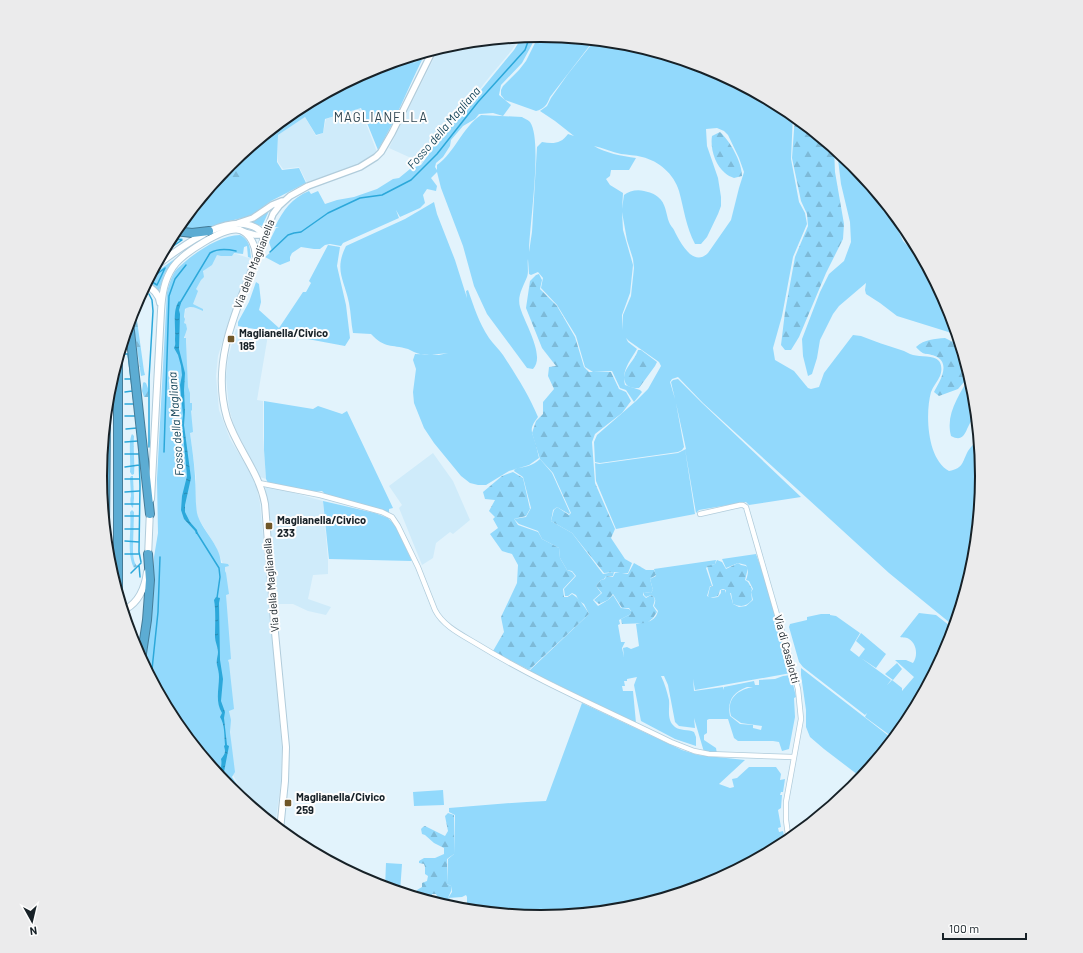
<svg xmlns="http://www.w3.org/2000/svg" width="1083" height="953" font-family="Barlow,sans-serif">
<defs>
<pattern id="forest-firs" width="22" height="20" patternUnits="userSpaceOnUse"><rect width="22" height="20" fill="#92d9fc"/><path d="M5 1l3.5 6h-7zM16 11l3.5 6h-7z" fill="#7dbad8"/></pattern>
<pattern id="water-ripples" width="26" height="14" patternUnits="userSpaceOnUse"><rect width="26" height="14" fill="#2ca8da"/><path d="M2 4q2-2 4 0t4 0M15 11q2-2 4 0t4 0" fill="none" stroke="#2588b1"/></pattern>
</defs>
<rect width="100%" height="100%" fill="#e2f3fc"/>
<path fill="#cfebfa" d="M520,37L512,50L491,75L449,128L443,126L422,163L389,148L439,48L456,43Z
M360,108L377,152L368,161L307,183L299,167L283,169L278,162V135L305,117L316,136L323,133L326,119Z
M216,252H230L252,259L229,320L218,356L216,376L219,410L230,439L253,477L258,494L260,503L282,748L281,782L275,826L249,805L232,773L228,678L225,569L215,545L198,518L194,506L196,478L190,432L184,320L186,307L211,256Z
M236,329L268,335L257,400L263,401V436L266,479L260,477L234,426L229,408L226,377L228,358Z
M433,453L453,481L470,520L453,534L450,532L436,543L433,558L422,565L399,508L402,505L389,486Z
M265,485L323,501L328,560V574L313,575L308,599L331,607L326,615L308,611L293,604H276Z"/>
<path fill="#92d9fc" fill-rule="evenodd" d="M537,35L522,63L501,85L499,95L511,105L503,116L493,113L479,114L475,119L463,126L451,140L450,146L443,157L436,163L435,167L437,170V165C455,152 462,128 481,115L522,117C525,119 527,119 530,122C543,140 529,227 529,252L532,232L537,147L542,142C553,144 561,144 568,134L574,136L555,121L540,111L547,106L551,98L568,74L595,40L628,44L711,69L787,110L793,114L791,159L799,202L805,213L807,224L793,257L782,316L773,348L775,360L794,371L808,388L811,389L819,387L824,373L853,335L861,336C874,341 888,346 901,350C905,351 909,354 913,355C920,357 934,355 939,361C942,365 942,371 940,376C938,381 933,386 931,392C925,414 927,459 949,471C964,468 962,462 968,451C971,446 976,442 979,438L983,477L974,563L955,627L889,573L703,403L678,377L672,379L670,382L675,399L671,382L673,380L678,379L702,403L801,497L749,505L746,502L699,510L696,513L685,449L695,514L616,529L596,481L595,463L599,464L678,453L686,449L676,403L684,447L682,450L678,452L600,463L595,462L594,442L597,435L636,401L648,389L661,366L659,362L629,341L626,338L628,342L637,349C630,361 621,371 625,385L640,390L642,392L634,402L626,390L620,388L612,371L593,372L585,367L576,336L557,305L541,288L543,278L538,272L531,275L529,274L528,259C527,264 529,272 527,277C523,287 517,296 520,307C524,322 546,356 533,369L527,368L487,314L474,286L463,246L441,188L437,172L431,178L437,186L436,191L427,189L423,195L425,203L420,208L400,217L396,210L399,218L343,243L341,246L330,244L325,245L320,249H314L301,247L292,253L290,257V261L280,265L265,257L272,251L269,242L276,228L279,227H275C283,210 292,198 309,191L311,194L318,191L325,204L337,200L354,197L377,189L393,179L399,178L410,169L421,165L429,154L445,127L449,129L514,50L522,37ZM717,128L724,131L728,135L739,158L744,172L739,188L731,220L708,253C693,268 680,242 674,230C673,228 670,225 669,222C666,214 666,203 658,197C655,194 649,192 644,191C637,189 629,191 624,195L622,209L623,193L610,185L606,179L610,176L611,170H629L636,158C622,156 605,153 594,146C603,148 612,152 621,154C628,155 635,155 642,157C659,161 674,174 679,191C684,209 686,227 695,244H701L707,237L718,214L721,206V197L718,178L707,146L706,129ZM622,212L627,240L633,259L634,268L631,296L623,315L622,330V315L630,293L633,265L623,230Z
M539,35L594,40L550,97C547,105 544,109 536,111L505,100L501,95V90L503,86L519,70L526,61Z
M422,54L419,58L413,64L420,59L422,60C407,90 395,122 378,150L361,108L325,119L323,133L316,135L305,117L278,135L277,162L282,170L299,168L306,183L271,201L251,216L225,222L203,230L177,229L229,164L296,109L373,69Z
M837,151L854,164L892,211L893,218L903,241L926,264L949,308L958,335L897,316L880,303L866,294L865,290L866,283L839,306L833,314L820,340L817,358L812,374L808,376L803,356L802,339L820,292L829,274L844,261L851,242L850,222L841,184Z
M434,202L437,214L455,260L467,298L466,291L468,290C474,307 479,323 489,338C493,344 499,349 503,355C516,375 529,395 538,417C528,430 532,431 536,445C537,449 538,454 539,458L529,465L509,471L486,485H478L470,483L461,476L434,443L424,428L414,403L413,392L416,369L413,360L415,354L439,355L448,353C438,354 424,357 414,352C412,351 410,350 408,349C391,344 385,349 371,334L353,333C351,323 351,313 349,303C344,279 334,270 346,246L405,219Z
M269,211L262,226L250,223L251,221Z
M240,235C250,240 250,248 251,258L248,257L247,246L244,247L243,254L234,253L232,256H221L217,255L212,265L203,271L204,277L201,280L196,289L198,291L193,304L203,309V311C196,308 191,305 185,309L184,317L185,319L184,323L186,324L187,329L184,338H186V342L188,387L190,393V403H192V410L191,411L193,432L190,433C192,447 194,462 195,476C196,489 195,501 197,513C201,530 220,544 221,563L228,564L229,566L225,567V571L226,573L229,594L226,595L231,659L228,660L229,663L234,709L229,711L231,720L230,732L235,772L232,777L240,789L248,804L229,789L174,722L144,665L148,638L154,557L158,533L157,479L167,292C169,285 172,274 177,269C191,255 219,235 240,235Z
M172,236L183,238L163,253Z
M328,245L340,247L337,266L346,305L350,338L345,346L238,326V322L249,302L256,282L259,284L261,302L259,310L279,328L303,292H306L311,283L309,281Z
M176,258L165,273L159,291L147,283L151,276Z
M970,375C973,385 978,403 977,413C976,416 972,420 970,423C965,432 964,443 951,436C945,413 960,395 970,375Z
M264,401L313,409L318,406L342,414L347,411L393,508L389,509V513L327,496L322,491L315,492L269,485L266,479L264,450Z
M540,459L552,473L570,513L569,514L557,507L553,510L551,521L572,533L603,574L614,572L613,576H606L604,579L601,580L596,586L601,593L593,600L598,606L608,600L613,595L621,608L629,609L631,611V614L619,620L620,624L618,625L621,642H625L622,648L624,657L623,648L627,647L631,649L639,646L636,624C645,622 655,623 658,611L654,606C656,600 656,598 651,595L646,597L644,595V592L651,593L653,590L650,579L656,576L654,569L716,560L715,564L708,566L706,568L712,586H710L707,596L712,598L718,597L721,593V590H725L726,593H730L733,604L739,607L746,606L753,600L751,592L753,589L749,581L746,580C748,575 749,570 746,565L738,563L726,568L722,559L756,554L764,576L791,673L695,690L693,679L694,691L723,687V690L724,687L754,681L755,685H759V680L775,679L783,676L791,675L796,697L794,698L795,717L789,749L782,751L779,742L773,741H738L734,738L728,719H709L707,720V733L704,735V740L716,748L717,754L704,752L694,718L695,728L679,726L675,722L668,685L664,676H661C665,684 667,692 669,700C670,709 666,720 675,727C680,731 688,729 694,732L696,737V746L675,739L641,721L634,685L637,677L627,679V681H624L625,686H622L623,691H633L636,723L529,671L589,614L584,604L579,601L576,595L572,593L568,596H565L564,589L576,576L572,571L567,570L560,558L559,548L542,539L538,531L519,524L514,519L526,517L531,508L523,477L514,471L515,469C524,467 533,466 540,459ZM747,687H753C738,690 726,698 731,716L741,723L762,726L761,730L753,728V725L740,724L730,716C727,701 733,692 747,687Z
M323,501L375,513L388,518L395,525L412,561L329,559Z
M919,613L936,615L954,629L949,646L908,722L895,739L865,717L867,713L865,715L803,667L799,662L789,627L790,624L807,620V617L821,614H830V615L836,616L860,633L850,650L859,657L865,649L856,641L861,633L886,654L876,668L861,658L891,680L887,685L892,680L902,688V691L914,677L895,660H906L913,663C918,656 917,644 909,639C907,637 903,638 900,637Z
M897,663L902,669L893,680L885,674Z
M801,668L894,740L862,778L824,749L810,737L806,727V710L801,675Z
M582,703L682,750L698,755L745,760L719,784L730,788L734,787L732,779L737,778L749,767H776L781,774L780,780L785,779L783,792H781L780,795H782L781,808L778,810L781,827L778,828L779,832L783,831L786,844L710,884L627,910L618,911L611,904L569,909L568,913L539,918V916V918L467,911V897L466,895L462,897L448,898L452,892L451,886L447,884L448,859L454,854L455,815L449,812V808C481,806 513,802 546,801Z
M443,790L444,805L414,806L413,792Z
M386,863L402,864L400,892L385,888Z"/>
<path fill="url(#forest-firs)" d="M795,116L834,148L835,172L844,224L843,239L826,273L799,337L791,350H785L781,345L785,312L795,257L808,226L807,214L801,201L792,158Z
M720,132C730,141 742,162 742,176L734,178C731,177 727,175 725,173C715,165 710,148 712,136Z
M234,161L251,171L250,176L214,183Z
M892,212L909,231L924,260C911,245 895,232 892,212Z
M539,274L542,280L540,289L557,306L575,337L584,367L589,372H611L619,389L626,392L631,401L622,413L595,434L592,442L595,483L615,529L611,538L625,559L632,563L628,573L622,574H628L634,563L646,570H654L656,575L650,579L653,590L651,593L644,592L643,595L646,598L651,595C656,598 655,600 653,606L657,612L653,618L647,623L622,624L621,619L631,614V611L629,608H622L613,594L608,600L599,604L594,600L602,593L596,586L601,580L605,579L606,576L613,577L615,573H620L614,572L604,573L572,533L551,521L554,510L557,507L569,515L571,513L553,473L540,459L532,433L536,421L543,414V402L554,389L548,376L549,367L556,366L542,348L526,308L530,281L536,275Z
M135,306L144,371L145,375L141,376L132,314Z
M945,338L961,346L970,375L958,389L939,396L934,392C939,382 952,363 935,356C925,352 925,357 916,347C925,339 934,339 945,338Z
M638,350H641L657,362L655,366L639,388C634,388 627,388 625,382C620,371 635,361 638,350Z
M144,382L146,383L149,391L148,397H144L142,391L143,383Z
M132,434L134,436C133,449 135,462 134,474L132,475L130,472C131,463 128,441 132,434Z
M513,472L523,478L530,509L526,516L514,519L518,525L538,532L542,539L559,548L560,558L567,570L572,572L575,576L563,589L564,597H568L572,594C579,598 585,607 589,614L529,670L493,651L504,632L501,617L517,583L518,565L512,554L502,551L490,534L498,528L493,519L495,517L489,511L495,500L485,499L483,492L502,476Z
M133,476L134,498L133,508C130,506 130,499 131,496L130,478L131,476Z
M132,510L134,512L133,547C133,553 133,562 137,566L134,568C126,552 132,531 130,512Z
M717,560L722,562L726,569L738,563L741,565L746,566L748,568L745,580L748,582L752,589L751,592L752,600C746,607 741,607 733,604L731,593H726V590L723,589L720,590L718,596L710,598L708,596L710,587L713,586L707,566L715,564Z
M448,813L454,815V854L447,859V884L451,886V891L448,898H450L446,902L439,900L436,894H432V897L429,900C422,898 416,897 417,890L422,887V883L427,881L428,876L425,874V867L424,864L419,863V861L424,858H435L444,854V848L434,843L425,835L422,834L421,829L423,827L425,826L445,836L448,831L445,816Z"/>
<path fill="url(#water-ripples)" d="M179,301L181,303L179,310L180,314L179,349L185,373L184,390L185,412L184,425L191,478L185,505V512L190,522L197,530L198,534H196L195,531L184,519L181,510L182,496L187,476L182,423L183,415L180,385L182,375L181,366L178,355L174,348C176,344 175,343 175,339C176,327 172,311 179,301Z
M216,597L220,598L219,603L220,660L223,679L221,701L225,712L224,718L227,745L229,746L224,772L226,779L235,794C228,787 222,779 221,769C221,765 222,763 221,759C225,754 226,753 224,746L225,745C224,735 225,725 220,717L222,713C215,702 219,689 219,677C219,673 218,669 217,665C216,660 218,656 218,652C218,647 215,642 215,637C215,627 216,609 214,600Z"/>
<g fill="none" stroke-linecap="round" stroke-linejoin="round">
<path stroke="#2ca8da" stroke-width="1.5" d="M270,252L288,235L294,233L301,232L328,213L360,198L382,195L411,180L437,154L478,102L525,50L530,36
M163,253L182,240L171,238
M149,280L157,285L165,268L149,280
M180,303L210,253C218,248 227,249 236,251
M125,354H128L134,403
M125,379H131
M125,392L132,391
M125,404H134
M125,416H136
M126,429L137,428
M125,442L138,441
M149,447V379L153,311L152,300L149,294
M164,452L169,296L175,279L186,265
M139,453L140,486L139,552L141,562
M125,454H139
M125,467L139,465
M125,479H139
M125,492L139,491
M125,504H139
M125,516H139
M125,529H139
M197,533L219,568L220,577L217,598
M125,541L139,542
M125,554H139
M139,565L140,577
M131,573L141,563
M151,679L158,612L160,557"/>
<defs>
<path id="minor" d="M259,483L320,495L382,512L392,517L398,526L418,567L435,610C443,626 462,635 477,644C539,682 606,710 671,742L694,751L709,754L793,757
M700,514L740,505H743L746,507L791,663L798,689L801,719L786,802V820L789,842"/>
<path id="tertiary" d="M238,223L253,218L272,205L282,201
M244,232L255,235H265L273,214L279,206L290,196L308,186L360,167L376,157L381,152L392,133L433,50"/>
<path id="secondary" d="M156,266C181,247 236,203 265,235C245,294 208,354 227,418C237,449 259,471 265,504L274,622L286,747L285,781L280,830
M145,285C154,289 159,294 160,303
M151,499L161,311C162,295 164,280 173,267C182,254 224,226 240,230C251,234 256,247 256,258
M148,557L150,510
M126,609C140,601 145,587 147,572"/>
<path id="motorway" d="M175,231L192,233L209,231
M129,322L150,514
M105,529L106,420
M118,594V357
M141,660L147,620L150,580L148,554"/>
</defs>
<use href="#minor" stroke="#b1ccdb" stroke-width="6"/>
<use href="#tertiary" stroke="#b1ccdb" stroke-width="8"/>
<use href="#secondary" stroke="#b1ccdb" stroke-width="8"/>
<use href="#motorway" stroke="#447b97" stroke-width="10"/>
<use href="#minor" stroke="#fff" stroke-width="4.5"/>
<use href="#tertiary" stroke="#fff" stroke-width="5.5"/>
<use href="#secondary" stroke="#fff" stroke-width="6"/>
<use href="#motorway" stroke="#5cacd3" stroke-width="8"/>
</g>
<g fill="#705728" stroke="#fdfdfd" stroke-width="1.5">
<rect x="227" y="335" width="8" height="8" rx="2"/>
<rect x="265" y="522" width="8" height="8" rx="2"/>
<rect x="284" y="799" width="8" height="8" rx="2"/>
</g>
<g text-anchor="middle" stroke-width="4" stroke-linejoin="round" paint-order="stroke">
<g font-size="11" fill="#172127" stroke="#fdfdfd">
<text transform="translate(254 264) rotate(-69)" y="4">Via della Maglianella</text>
<text transform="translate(271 585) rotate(-95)" y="4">Via della Maglianella</text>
<text transform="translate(787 649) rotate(75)" y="4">Via di Casalotti</text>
</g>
<g font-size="11" font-weight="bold" fill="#172127" stroke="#fdfdfd" text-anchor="start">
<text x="239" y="337">Maglianella/Civico<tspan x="239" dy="13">185</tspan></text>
<text x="277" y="524">Maglianella/Civico<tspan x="277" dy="13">233</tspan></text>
<text x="296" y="801">Maglianella/Civico<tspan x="296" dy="13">259</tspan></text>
</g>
<g font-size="12" font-style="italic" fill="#134459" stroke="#fdfdfd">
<text transform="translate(444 128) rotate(-49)" y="4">Fosso della Magliana</text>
<text transform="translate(176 424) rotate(-94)" y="4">Fosso della Magliana</text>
</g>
<g font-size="13" letter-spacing="1" fill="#2f4652" stroke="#fdfdfd">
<text x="381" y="122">MAGLIANELLA</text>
</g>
</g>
<path d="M0 0H1083V953H0ZM107 476a434 434 0 1 1 868 0a434 434 0 1 1-868 0Z" fill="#ebebec" fill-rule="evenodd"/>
<path fill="none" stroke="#172127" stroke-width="2" d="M107 476a434 434 0 1 1 868 0a434 434 0 1 1-868 0Z"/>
<g transform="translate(32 921) rotate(172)" stroke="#fdfdfd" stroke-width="3" paint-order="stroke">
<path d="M0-3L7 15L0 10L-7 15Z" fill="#172127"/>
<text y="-6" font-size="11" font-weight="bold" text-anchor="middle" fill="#172127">N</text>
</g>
<path d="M943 933v6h83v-6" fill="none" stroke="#172127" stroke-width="2"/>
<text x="949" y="933" font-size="12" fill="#172127" stroke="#fdfdfd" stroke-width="3" paint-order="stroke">100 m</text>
</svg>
